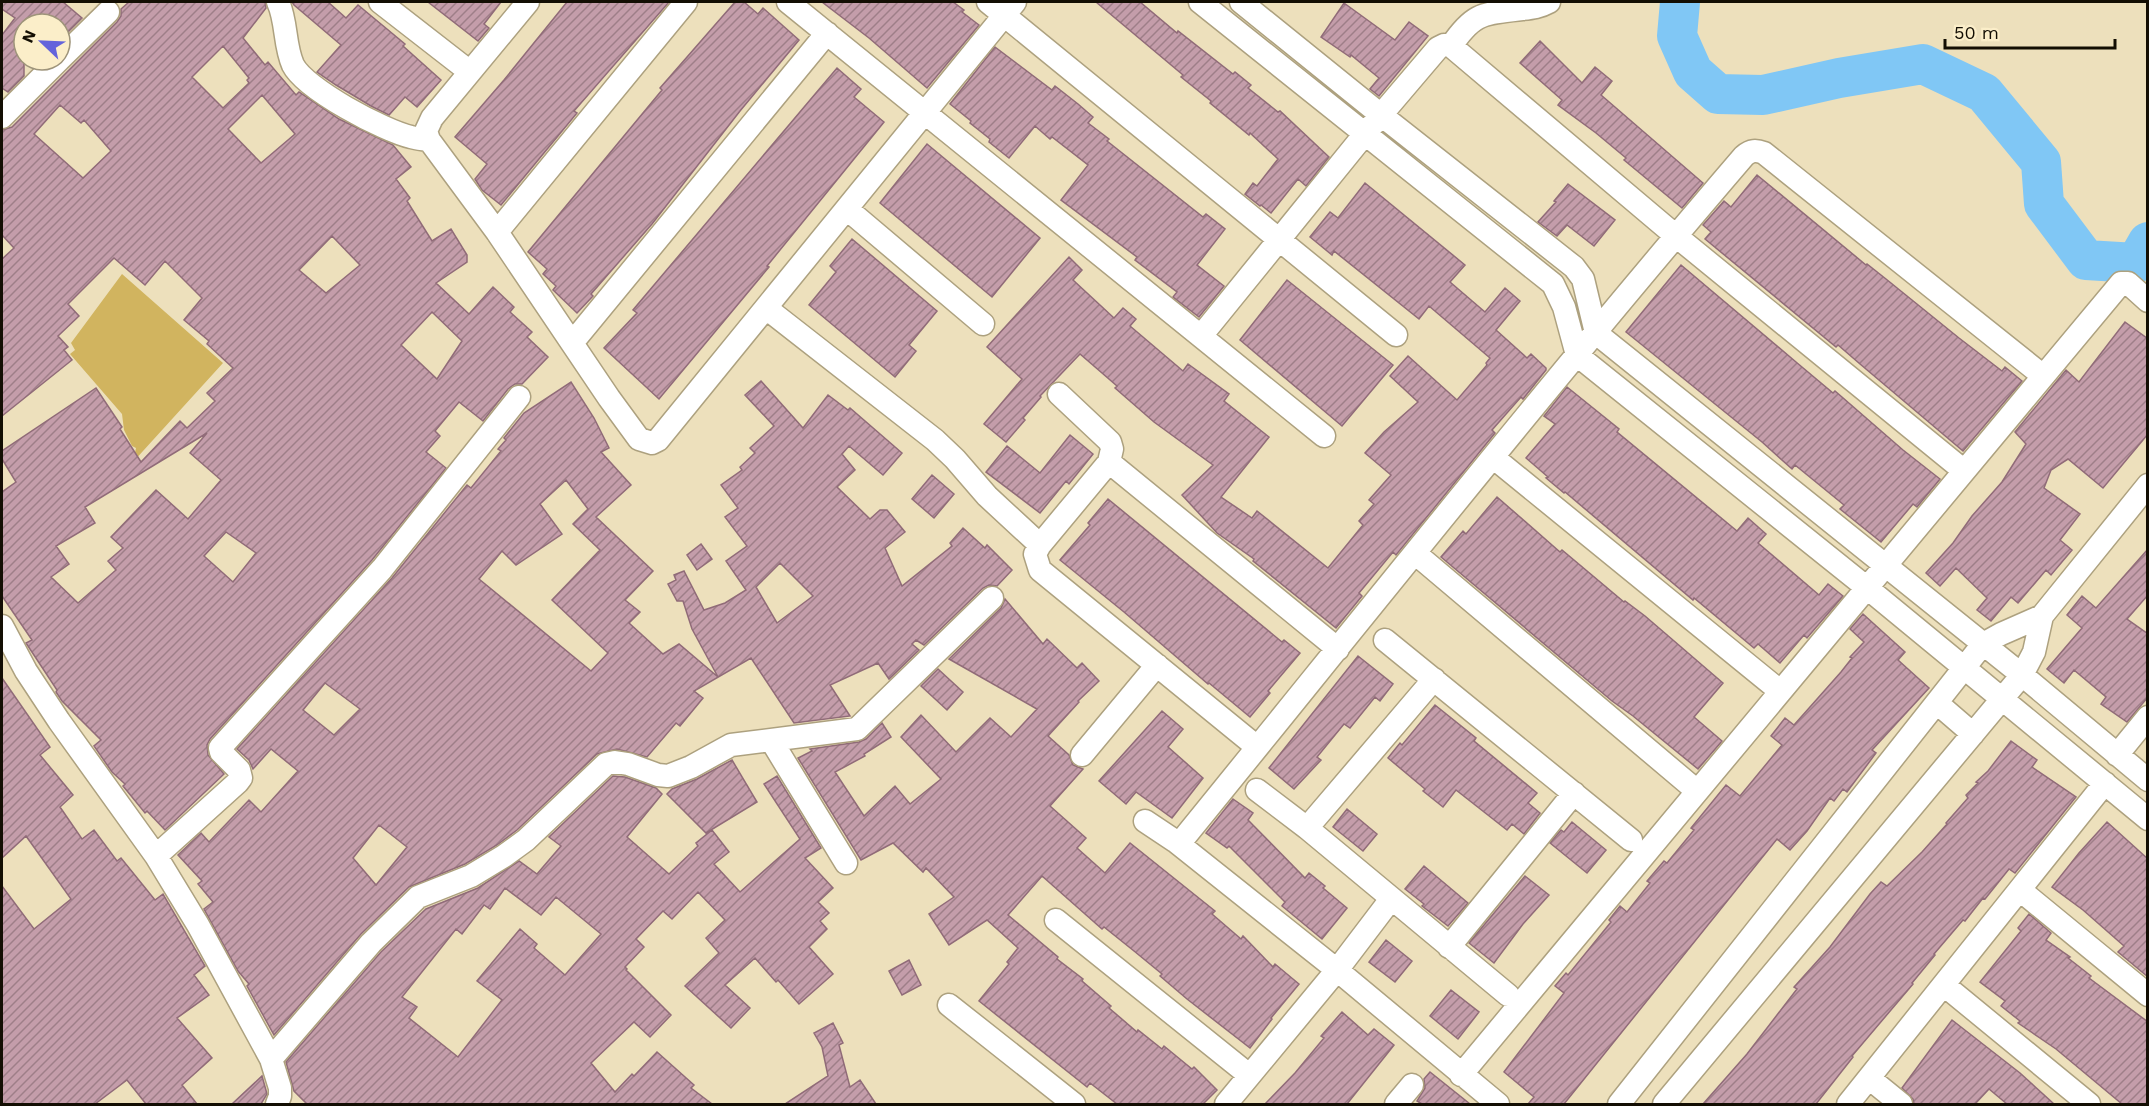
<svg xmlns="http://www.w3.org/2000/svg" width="2149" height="1106" font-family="'Work Sans',sans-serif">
<defs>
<pattern id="building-hatch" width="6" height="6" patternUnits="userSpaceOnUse" patternTransform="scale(1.5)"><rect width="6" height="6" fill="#c49daa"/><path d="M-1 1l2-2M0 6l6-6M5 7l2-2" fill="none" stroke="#9e7e88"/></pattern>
</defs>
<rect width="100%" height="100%" fill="#ede0bc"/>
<path fill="#d1b45f" d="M122,274L223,363L133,462L136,448L132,446L124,430L122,414L70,354L75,350L71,343Z"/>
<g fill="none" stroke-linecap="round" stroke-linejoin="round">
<path stroke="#80c7f5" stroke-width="40" d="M1680,2L1677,36L1693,72L1718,94L1763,95L1839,78L1923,64L1984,93L2041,162L2044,204L2086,260L2136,263L2148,242"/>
</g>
<path fill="url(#building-hatch)" stroke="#906b78" stroke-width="1.5" fill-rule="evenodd" d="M2,2H63L82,18L60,40V24H24V76L8,92L2,88V35L15,18L2,9Z
M129,2H265L266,8L243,38L265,65L268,62L296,95L299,92L339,119L393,145L411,167L396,179L410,198L407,201L432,241L451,229L467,255V262L436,283L469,314L493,287L514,307L510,312L532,332L527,337L548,357L522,384H515L508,389L483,421L459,402L435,431L440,436L426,452L446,468L372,560L210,739L207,745L208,755L224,774L165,830L147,811L145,813L123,786L125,784L112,772L94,746L101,740L62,701L56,692L57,690L26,643L32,640L2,596V492L16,482L2,459V451L96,388L122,427L120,429L141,462L180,421L187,428L215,401L207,393L233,368L207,344L209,341L184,320L202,298L165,261L145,285L114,258L68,304L79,316L58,336L68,347L64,350L72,360L2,416V259L14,248L2,235V130L12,127L117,22L121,16V9ZM223,46L249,78L247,80L249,83L223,108L192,77ZM262,95L295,134L261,163L228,129ZM60,105L81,123L84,120L111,151L83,178L34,134ZM332,236L360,265L326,293L299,270ZM432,312L462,341L437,379L401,345ZM207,433L190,453L221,480L188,519L156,490L111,537L123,548L108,561L116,570L78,603L51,577L69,564L56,546L95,523L85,507ZM226,532L256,553L233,582L204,556Z
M292,2H328L346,18L358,5L405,44L403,46L441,80L417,107L405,97L389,115L371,106L336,85L317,72L341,45L294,5Z
M428,2H501L484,24L489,28L478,41Z
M567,2H669L574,111L577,113L501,205L482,190L475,179L487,164L455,137L504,80Z
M735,2H744L758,14L763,8L799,40L740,111L652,224L591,294L593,296L577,313L553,290L556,286L543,274L547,269L528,252L662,90L660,88Z
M822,2H953L964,10L962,12L979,25L927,88L869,38Z
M1096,2H1140L1177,33L1178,31L1233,74L1235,72L1251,85L1248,88L1278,112L1280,111L1329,157L1306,186L1298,179L1271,213L1261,205L1260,206L1245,194L1253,183L1257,186L1278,159L1250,133L1249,135L1210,103L1211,101L1181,77L1183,75Z
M1344,3L1395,40L1409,22L1428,36L1379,96L1370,89L1379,78L1351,55L1350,57L1321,37Z
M1540,41L1582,83L1595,67L1612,81L1601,95L1703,183L1682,208L1624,160L1626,158L1596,133L1558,105L1562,100L1520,63Z
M995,47L1052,90L1055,86L1078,104L1093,117L1088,123L1109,139L1107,141L1203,217L1206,214L1225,229L1197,265L1224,286L1199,317L1173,297L1177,292L1135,260L1137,257L1061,200L1088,165L1052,137L1050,139L1035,126L1009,158L989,142L990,139L970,123L971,121L950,104Z
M837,68L861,89L854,97L884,122L767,266L769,267L659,399L604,348L637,313L633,310Z
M927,144L1040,238L992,297L880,203Z
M1757,175L1866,265L1867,264L1886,279L1959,338L2002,371L2005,367L2022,381L1963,451L1860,364L1838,345L1836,347L1705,239L1711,232L1703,225L1724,201L1731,207Z
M1365,183L1465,265L1450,282L1485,312L1505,288L1520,301L1496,330L1527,358L1531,354L1546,368V370L1523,399L1521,397L1492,430L1495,433L1396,555L1393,552L1359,593L1362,596L1336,628L1253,561L1254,559L1217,533L1182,495L1213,465L1154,422L1115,388L1117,386L1080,354L1040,396L1041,397L1023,418L1025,420L1006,442L984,424L1022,379L987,347L1069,257L1082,270L1073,280L1114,318L1123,308L1136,319L1130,326L1183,371L1188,364L1229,394L1224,401L1269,437L1221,497L1252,518L1257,511L1328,568L1363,525L1359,521L1374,504L1369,500L1391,475L1365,453L1384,432L1418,402L1390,376L1408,356L1457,400L1487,365L1486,363L1490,358L1429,306L1419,319L1334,251L1332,255L1310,237L1330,212L1338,218Z
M1568,184L1615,220L1594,246L1567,225L1557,236L1538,222L1556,202L1554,201Z
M852,239L937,311L909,345L916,351L895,377L809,305L836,272L830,266Z
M1681,265L1796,362L1833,393L1835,391L1903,450L1940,479L1917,507L1913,504L1881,542L1840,509L1844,505L1795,465L1792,469L1762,442L1626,332Z
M1287,280L1393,365L1342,426L1240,340Z
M2125,322L2148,339V434L2103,488L2068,459L2051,470L2044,488L2080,514L2060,540L2072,550L2051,575L2046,570L2018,603L2011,597L1991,621L1977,610L1987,598L1956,568L1940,586L1926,573L1953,543L1972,516L2002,482L2026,444L2015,432L2066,370L2079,382Z
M761,381L803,428L828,395L848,410L850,408L902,453L883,475L849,446L842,454L855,470L837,487L870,519L880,510H887L905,532L885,548L902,586L952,546L950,543L963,528L985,548L987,545L1012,570L997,586L989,585L983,588L924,645L916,640L912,644L919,650L889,679L878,663L830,685L850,716L794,723L751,658L694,691L703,698L680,726L676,723L647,757L617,749L597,754L517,830L497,845L465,864L409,887L361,934L274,1035L247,986L249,984L238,971L204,909L213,902L198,884L202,881L178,855L201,833L209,842L249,800L261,812L298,771L271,749L253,769L249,760L237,749L392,578L467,485L471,488L501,451L498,449L506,440L504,438L524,413L571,382L594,418L609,448L601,452L631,485L596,517L653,571L625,600L640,612L629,623L663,654L679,644L718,677L692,629L683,601H677L668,584L676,580L674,575L684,571L704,610L725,603L746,590L726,561L747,546L725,517L738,508L721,485L742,470L740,467L755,453L750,448L774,426L745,395ZM566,480L588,509L573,524L600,550L552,600L608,653L591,671L479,579L502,551L516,565L562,534L540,504ZM780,563L813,596L777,623L756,587ZM325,683L360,709L334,735L303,710ZM379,825L407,847L376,885L353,858Z
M1567,387L1619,429L1617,432L1737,531L1748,518L1766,534L1758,543L1819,595L1828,584L1843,596L1807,638L1804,635L1780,663L1758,644L1754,648L1694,598L1693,600L1565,492L1564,493L1546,478L1548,477L1526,458L1555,424L1544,416Z
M1070,435L1093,454L1069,484L1066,481L1040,513L986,472L1007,446L1040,473Z
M932,475L954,494L934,518L912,499Z
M1497,497L1560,552L1562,550L1624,602L1625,601L1645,616L1723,683L1694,717L1722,741L1698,769L1633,716L1612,701L1441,557L1463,531L1466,534Z
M1108,499L1282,642L1284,640L1300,653L1268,691L1270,693L1250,717L1209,683L1208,684L1124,612L1060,560L1090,525L1088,523Z
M701,544L712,559L697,570L687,555Z
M2148,549V595L2127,619L2148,634V697L2127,722L2101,704L2106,697L2074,670L2064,683L2047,669L2082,628L2067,615L2082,596L2096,608Z
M1005,599L1043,644L1047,639L1077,668L1082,663L1099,681L1078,701L1079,702L1048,736L1069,755L1073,765L1083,769L1050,806L1086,838L1077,848L1105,873L1130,843L1215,911L1212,914L1241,939L1243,936L1273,967L1275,964L1299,984L1271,1018L1272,1019L1250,1048L1187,999L1160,976L1162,974L1134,951L1104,927L1102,929L1042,876L1008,915L1058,957L1057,959L1083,979L1082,981L1111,1006L1109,1008L1137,1032L1138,1030L1162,1049L1164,1046L1192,1069L1194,1067L1217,1090L1203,1104H1117L1090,1083L1087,1087L979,1001L1009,964L1007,962L1018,948L987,920L949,945L929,914L954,897L926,868L923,872L893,843L861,860L798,758L812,751L810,749L859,742L866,739L882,723L891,737L864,754L865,756L835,772L864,816L895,786L910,804L941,779L901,737L921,715L956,752L990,718L1011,737L1037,709L949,659L1001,608Z
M1863,614L1905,652L1898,660L1929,688L1872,750L1876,753L1847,792L1843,789L1834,801L1830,798L1807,831L1790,850L1777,839L1564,1104H1528L1534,1097L1504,1072L1564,993L1555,986L1566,973L1568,975L1611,922L1609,920L1620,906L1627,912L1650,883L1647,881L1664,861L1667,863L1694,830L1691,828L1726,785L1740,796L1782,745L1771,736L1785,718L1794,725L1841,672L1852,658L1850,657L1864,642L1850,629Z
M1358,656L1393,684L1380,701L1375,697L1350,728L1344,724L1317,757L1321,760L1294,789L1269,768Z
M938,669L963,692L947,710L921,686Z
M2,678L50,747L40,755L73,795L60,807L82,839L94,830L117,861L121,858L155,900L163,894L205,966L194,975L209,995L177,1018L212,1058L182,1085L197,1104H146L127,1080L95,1104H2V886L34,929L71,899L26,836L2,858Z
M1435,705L1476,738L1474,741L1537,793L1528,803L1540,813L1524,834L1512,824L1507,830L1456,790L1443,807L1423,791L1425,789L1388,758L1400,743L1402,745Z
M1162,711L1183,729L1168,747L1203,778L1172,818L1136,792L1126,804L1099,781Z
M2011,741L2037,760L2032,767L2076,797L2015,873L2009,869L1985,899L1983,898L1965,921L1963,920L1934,954L1935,955L1912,983L1913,984L1852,1056L1853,1057L1816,1104H1703L1747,1054L1797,989L1794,987L1830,947L1870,894L1881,882L1887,886L1922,852L1947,824L1946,823L1968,798L1966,795L1978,783L1976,782L1988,771Z
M732,760L757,802L706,833L667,794L672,789L697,779Z
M613,776L625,777L656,788L662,794L627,837L669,874L698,846L696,843L712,830L729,852L714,864L740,892L800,839L764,784L777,776L821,848L805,858L833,888L818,902L829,913L820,921L827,929L809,947L833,974L799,1004L778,980L776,982L755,958L725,985L750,1008L731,1028L685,986L719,953L706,938L725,920L698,892L672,919L663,911L636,939L644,947L625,967L627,969L626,970L671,1015L650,1037L634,1022L591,1063L615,1092L632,1074L634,1076L657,1052L694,1085L691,1088L712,1104H307L294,1091L286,1062L381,952L426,909L478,888L519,861L537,874L561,846L549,837ZM505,888L541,915L556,897L601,934L565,975L534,948L537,944L520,929L477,981L502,1000L458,1057L409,1018L417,1007L402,997L456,929L462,934L484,905L490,909Z
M1233,799L1253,813L1248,820L1305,878L1309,873L1325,886L1323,888L1347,908L1322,939L1282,906L1285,902L1229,846L1227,848L1206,833Z
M1347,809L1377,834L1363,851L1333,827Z
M1572,822L1606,850L1587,873L1550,843L1561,830L1564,832Z
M2107,822L2148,859V977L2118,952L2124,946L2083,910L2052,887L2079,853Z
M1424,866L1468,903L1448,926L1422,906L1424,904L1405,889Z
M1525,876L1549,895L1523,924L1494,963L1469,943Z
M2029,914L2051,933L2046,940L2070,957L2068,958L2091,976L2089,978L2148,1022V1104H2122L2056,1049L2018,1023L2020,1021L2001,1006L2005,1001L1980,982L2021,931L2018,928Z
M1386,940L1412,961L1395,982L1369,962Z
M909,960L921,985L902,995L889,971Z
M1451,990L1479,1012L1458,1039L1430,1016Z
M1342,1012L1368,1035L1374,1029L1394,1045L1347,1104H1265L1295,1073L1324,1038L1321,1036Z
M1952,1020L2020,1073L2054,1104H2007L1989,1089L1975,1104H1914L1913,1099L1902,1088Z
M833,1023L843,1043L839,1045L850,1087L860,1080L876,1104H785L828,1076L822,1047L814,1033Z
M1430,1072L1470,1104H1422L1417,1101L1425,1088L1424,1079Z
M262,1076L267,1094L261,1104H232Z"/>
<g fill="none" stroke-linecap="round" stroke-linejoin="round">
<defs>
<path id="minor" d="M278,2C287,21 284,45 293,65C305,89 384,131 411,137C417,139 423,139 429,140
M380,2L470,72
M528,2L432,118L426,131L429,140L497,232L609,398L639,439L652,443L658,440L1015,2
M788,2L1324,436
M988,2L1396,335
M1200,2L1553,284L1564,307L1577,355L1866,587L2148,819
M1241,2L1381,115L1574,267L1583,279L1596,333L2022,675L2148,780
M1451,46C1474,12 1483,14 1522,9C1532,8 1540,7 1549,2
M60,59L108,12
M2,117L59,60
M847,209L983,324
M497,232L686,2
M766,308L935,440L955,459L987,496L1040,545
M1201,336L1364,135L1438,48L1444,45L1451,46L1676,236L1963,470
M572,343L827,33
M1059,394L1110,442L1112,449L1109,462L1338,649
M1494,458L1780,691
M1109,462L1040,545L1035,554L1040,570L1257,747
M1416,554L1697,791
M2,626L26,671L59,721L156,856L198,925L271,1059L280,1088V1096L277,1104
M1385,640L1631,840
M1937,703L1973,734
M771,740L846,863
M1082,755L1157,665
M2117,755L2148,717
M1257,790L1307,828L1508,995
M1145,821L1175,841L1337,970L1498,1104
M1307,828L1434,679
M1179,844C1366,614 1551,381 1744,156C1751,150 1756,150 1764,153L2042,375
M156,856L238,782L241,778L239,770L221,752L220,748L382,569L519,397
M2020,890L2148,995
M1056,920L1249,1075
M1449,947L1574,793
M1944,985L2089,1104
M949,1005L1074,1104
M271,1059L371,943L418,897L471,876L504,856L526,840L606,764L615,762L628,764L658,775L668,776L691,767L731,745L857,729L992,598
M1461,1075L2121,283H2128L2148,301
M1869,1078L1901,1104
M1226,1104L1337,970L1391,899
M1396,1104L1412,1085
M1619,1104L1983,644L2001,634L2042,616L2148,485
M1664,1104L2022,675L2034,652L2042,616
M1848,1104L2105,783"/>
</defs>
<use href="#minor" stroke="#ada17f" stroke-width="25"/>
<use href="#minor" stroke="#fff" stroke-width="22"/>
</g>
<rect width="2149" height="1106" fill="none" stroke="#130e03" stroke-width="6"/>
<g transform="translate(42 42) rotate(293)"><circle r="28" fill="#fbeec9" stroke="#9e947a" stroke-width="1.5"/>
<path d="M0-4.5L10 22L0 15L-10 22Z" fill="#6363db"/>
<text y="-9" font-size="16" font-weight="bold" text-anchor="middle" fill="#130e03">N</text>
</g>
<path d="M1945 39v9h170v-9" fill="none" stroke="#130e03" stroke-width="3"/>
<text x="1954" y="39" font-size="18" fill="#130e03" stroke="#fbeec9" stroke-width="4.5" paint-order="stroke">50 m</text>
</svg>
